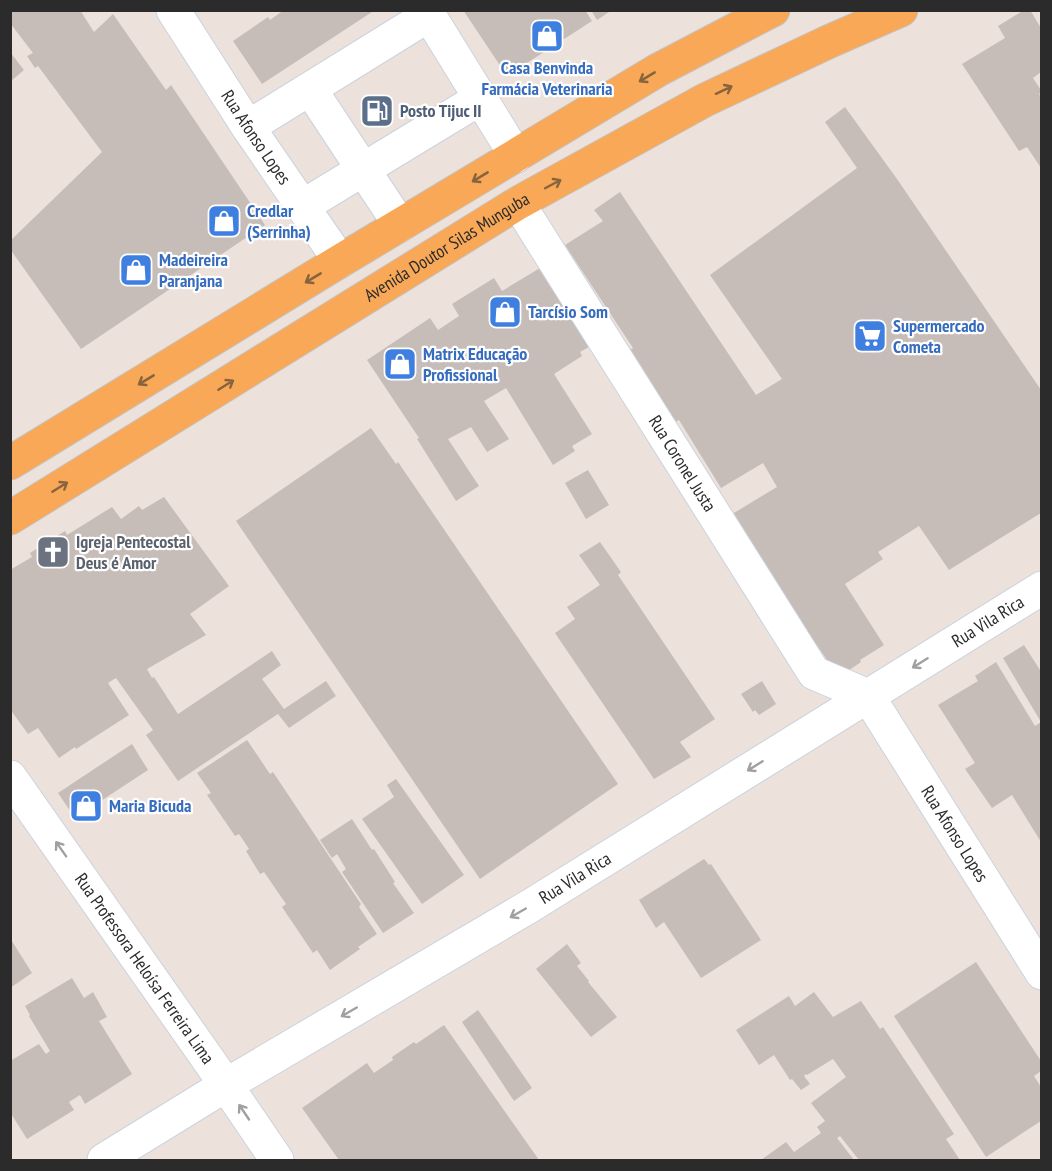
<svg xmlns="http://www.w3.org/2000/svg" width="1052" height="1171" font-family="'PT Sans Narrow',sans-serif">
<rect width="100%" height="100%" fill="#ede1dc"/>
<path fill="#c6bdb8" d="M10,10H80L94,32L113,14L166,90L171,85L265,225L81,349L10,249V241L102,152L38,66L35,68L27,56L33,53L10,23Z
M284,10H375L262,84L233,41L268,17L270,20Z
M463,10H585L592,21L507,76Z
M591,10H612L597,20Z
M1024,10H1030L1041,28V72L1033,78L1041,90V92L1039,94L1041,98V168L1027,147L1019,151L962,64L1005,38L998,26Z
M10,52L24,70L10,82Z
M845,107L897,179L1041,390V513L949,570L919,526L878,552L883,559L845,584L884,645L860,660L861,662L839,677L809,634L807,635L782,604L787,600L776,582L724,519L777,487L763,463L721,488L679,420L667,426L627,352L633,348L565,245L603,221L594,210L620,192L756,395L782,379L710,275L857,168L825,122Z
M545,265L594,344L580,352L582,356L554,374L592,434L572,446L575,451L553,465L506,388L484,401L509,439L487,452L471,427L448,439L479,486L456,501L417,439L419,438L367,360L430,318L438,330L459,316L452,304L494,278L502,291Z
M371,428L396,464L398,462L618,784L480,879L236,521Z
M588,470L609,505L586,519L565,483Z
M164,497L229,586L190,614L206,635L147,669L152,678L154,677L178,714L272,651L281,665L262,679L284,709L326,681L336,696L289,728L278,714L178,781L146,735L153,730L116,678L108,683L129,715L76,749L75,747L59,758L38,728L28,734L10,709V570L32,557L30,553L65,531L67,535L112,507L121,519L139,506L142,510Z
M600,542L621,572L618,575L715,719L680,742L691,757L654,779L555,633L575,619L567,607L600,585L579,555Z
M1024,645L1040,670H1041V842L1012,795L992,808L965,769L975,763L938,705L978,681L975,676L996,662L1035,726L1041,722L1003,658Z
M762,681L776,704L759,715L755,710L753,712L741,694Z
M247,740L270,774L273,772L361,904L359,907L377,934L358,947L360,949L330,970L317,950L313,953L282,907L286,904L264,872L260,874L246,851L249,849L239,834L235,836L207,795L211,793L197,773Z
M132,744L148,770L75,818L58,793Z
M396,779L464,875L422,904L362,819L394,797L387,785Z
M352,819L372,850L374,849L395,882L393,883L414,913L383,933L342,872L346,869L337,854L332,858L320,840Z
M704,859L709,865L711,864L761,940L701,978L664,922L656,928L639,900Z
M10,938L32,973L10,988Z
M567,944L581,963L577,966L589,981L588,982L617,1017L591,1037L536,969Z
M976,962L1041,1061V1071L1034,1076L1041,1087V1121L986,1157L894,1016Z
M72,978L84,998L93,992L107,1017L99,1021L132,1074L85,1104L80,1095L69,1102L74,1110L27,1139L10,1112V1061L39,1044L46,1054L50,1051L29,1016L30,1015L25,1006Z
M814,992L833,1017L861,1001L880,1029L883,1027L954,1134L946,1139L960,1160H859L840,1136L837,1138L854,1160H761L786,1142L794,1152L821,1133L817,1127L825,1121L811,1103L846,1077L833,1059L807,1075L806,1074L804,1076L810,1084L801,1090L792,1079L790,1080L774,1055L759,1065L736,1030L789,996L795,1006Z
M478,1010L532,1088L514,1101L462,1022Z
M444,1025L539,1160H339L302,1108L367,1063L374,1073L393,1060L392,1057L414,1042L416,1044Z"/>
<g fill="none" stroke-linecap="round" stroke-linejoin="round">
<defs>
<g id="minor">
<path id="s1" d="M173,10L248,127L340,261"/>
<path d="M310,89L400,225"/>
<path d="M248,127L429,15L516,156"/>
<path id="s2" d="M518,203L814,673L868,696L1042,973"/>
<path d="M303,206L481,98"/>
<path id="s3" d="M10,777L226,1085L277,1160"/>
<path id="s4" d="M104,1160L226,1085L530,906L1042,588"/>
</g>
<g id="major">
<path d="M10,463L340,261L658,70L763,15L773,10"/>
<path id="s5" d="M10,518L518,203L705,100L828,42L901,10"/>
</g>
</defs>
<use href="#minor" stroke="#cad3dd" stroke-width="35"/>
<use href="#major" stroke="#c4c4c4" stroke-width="35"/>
<use href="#minor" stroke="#fff" stroke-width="33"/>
<use href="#major" stroke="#f8a856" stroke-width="33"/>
</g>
<defs><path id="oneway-shaft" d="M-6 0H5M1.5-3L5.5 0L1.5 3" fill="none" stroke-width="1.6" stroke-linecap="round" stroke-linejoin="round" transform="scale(1.5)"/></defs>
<g stroke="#87633e">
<use href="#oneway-shaft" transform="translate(647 77) rotate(149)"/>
<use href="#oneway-shaft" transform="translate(724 90) rotate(-25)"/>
<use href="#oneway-shaft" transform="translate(480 177) rotate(149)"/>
<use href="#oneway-shaft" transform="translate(553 184) rotate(-28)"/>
<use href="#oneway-shaft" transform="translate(313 278) rotate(149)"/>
<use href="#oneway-shaft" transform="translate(146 380) rotate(149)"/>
<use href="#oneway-shaft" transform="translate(226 385) rotate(-32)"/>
<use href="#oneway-shaft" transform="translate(60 487) rotate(-32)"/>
</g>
<g stroke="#a0a0a0">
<use href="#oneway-shaft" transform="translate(920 663) rotate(148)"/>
<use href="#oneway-shaft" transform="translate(755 766) rotate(148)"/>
<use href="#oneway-shaft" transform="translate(61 849) rotate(-125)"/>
<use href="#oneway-shaft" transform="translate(518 913) rotate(150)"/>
<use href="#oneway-shaft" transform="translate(349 1012) rotate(150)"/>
<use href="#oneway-shaft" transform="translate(244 1112) rotate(-124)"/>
</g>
<defs>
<symbol id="shop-square" viewBox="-11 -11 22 22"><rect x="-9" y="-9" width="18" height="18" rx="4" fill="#3f7fe0" stroke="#fff"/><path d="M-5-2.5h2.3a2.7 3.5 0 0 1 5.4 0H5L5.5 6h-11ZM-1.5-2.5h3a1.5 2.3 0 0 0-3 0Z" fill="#fff"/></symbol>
<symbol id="fuel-square" viewBox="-11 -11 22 22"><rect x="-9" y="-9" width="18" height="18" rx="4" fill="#5c6f8a" stroke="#fff"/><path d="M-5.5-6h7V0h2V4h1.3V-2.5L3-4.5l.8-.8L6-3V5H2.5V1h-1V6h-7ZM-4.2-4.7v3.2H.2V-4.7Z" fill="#fff"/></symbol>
<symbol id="supermarket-square" viewBox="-11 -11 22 22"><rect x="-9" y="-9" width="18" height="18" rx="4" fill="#3f7fe0" stroke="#fff"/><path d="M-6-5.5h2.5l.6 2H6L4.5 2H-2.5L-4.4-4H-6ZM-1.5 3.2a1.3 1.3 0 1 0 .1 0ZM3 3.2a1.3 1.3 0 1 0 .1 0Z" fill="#fff"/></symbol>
<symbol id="church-square" viewBox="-11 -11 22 22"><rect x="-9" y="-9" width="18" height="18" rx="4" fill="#6b7280" stroke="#fff"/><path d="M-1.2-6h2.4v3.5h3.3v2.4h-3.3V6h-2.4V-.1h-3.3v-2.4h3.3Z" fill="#fff"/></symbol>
</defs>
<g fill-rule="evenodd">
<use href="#shop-square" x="528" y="17" width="38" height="38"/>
<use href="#fuel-square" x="358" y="92" width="38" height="38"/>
<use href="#shop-square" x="205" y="202" width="38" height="38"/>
<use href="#shop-square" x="117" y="251" width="38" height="38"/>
<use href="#shop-square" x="486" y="293" width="38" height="38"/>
<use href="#supermarket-square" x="851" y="317" width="38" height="38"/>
<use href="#shop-square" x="381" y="345" width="38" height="38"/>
<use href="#church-square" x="34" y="533" width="38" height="38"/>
<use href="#shop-square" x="67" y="787" width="38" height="38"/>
</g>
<g text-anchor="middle" stroke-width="4.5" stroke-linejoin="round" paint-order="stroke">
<g font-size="18" font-weight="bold" fill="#366cbe" stroke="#fff" text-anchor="start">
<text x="547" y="74" text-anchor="middle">Casa Benvinda<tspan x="547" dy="21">Farmácia Veterinaria</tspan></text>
<text x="247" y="217">Credlar<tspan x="247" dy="21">(Serrinha)</tspan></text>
<text x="159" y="266">Madeireira<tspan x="159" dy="21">Paranjana</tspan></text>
<text x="528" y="318">Tarcísio Som</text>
<text x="893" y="332">Supermercado<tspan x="893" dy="21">Cometa</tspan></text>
<text x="423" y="360">Matrix Educação<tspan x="423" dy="21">Profissional</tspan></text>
<text x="109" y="812">Maria Bicuda</text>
</g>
<g font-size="18" font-weight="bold" fill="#4e5e75" stroke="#fff" text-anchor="start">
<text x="400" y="117">Posto Tijuc II</text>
</g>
<g font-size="18" fill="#2b2b2b" stroke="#fff">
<text dy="6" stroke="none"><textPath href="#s1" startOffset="152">Rua Afonso Lopes</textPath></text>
<text dy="6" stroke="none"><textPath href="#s5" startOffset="514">Avenida Doutor Silas Munguba</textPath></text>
<text dy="6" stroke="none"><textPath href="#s2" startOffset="308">Rua Coronel Justa</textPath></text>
<text dy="6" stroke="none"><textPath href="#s4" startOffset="1035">Rua Vila Rica</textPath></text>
<text dy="6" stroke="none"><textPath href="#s2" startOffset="777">Rua Afonso Lopes</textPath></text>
<text dy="6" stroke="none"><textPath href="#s4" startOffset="549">Rua Vila Rica</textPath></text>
<text dy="6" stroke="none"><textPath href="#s3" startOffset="234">Rua Professora Heloísa Ferreira Lima</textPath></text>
</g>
<g font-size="18" font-weight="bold" fill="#5b616d" stroke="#fff" text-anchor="start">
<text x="76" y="548">Igreja Pentecostal<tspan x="76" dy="21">Deus é Amor</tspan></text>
</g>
</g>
<rect width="1052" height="1171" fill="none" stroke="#2b2b2b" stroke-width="24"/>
</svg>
